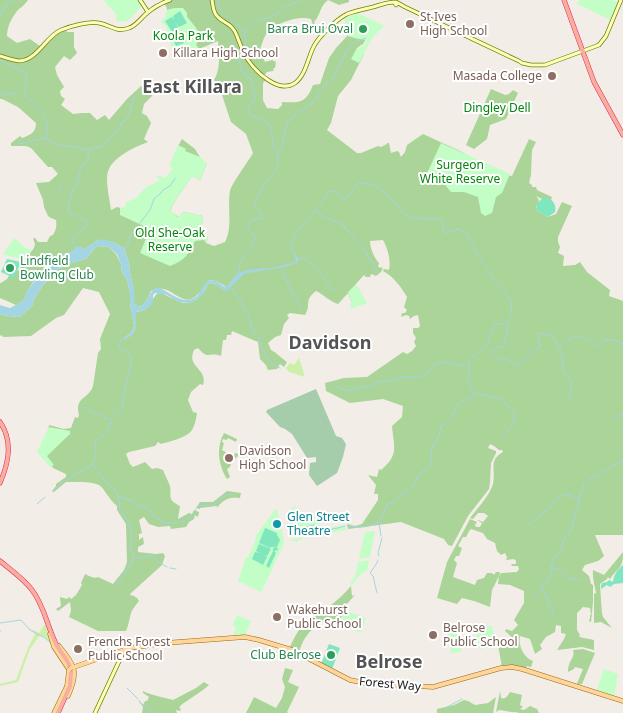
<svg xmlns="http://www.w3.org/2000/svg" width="623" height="713" font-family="'Noto Sans',sans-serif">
<rect width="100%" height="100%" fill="#f2eee7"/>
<path fill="#ccefa9" d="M299,358L305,377L289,372L286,368L290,363L294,365Z
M45,624L52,645L46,638L40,635L30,649L18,682L0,686V684L16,680L28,648L35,634L32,631L33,630L39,633Z"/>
<path fill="#aad498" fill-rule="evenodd" d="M0,0H28C25,4 23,6 19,9C12,16 7,27 7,36L17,43L30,39L40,46C25,63 20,61 0,55Z
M167,0H349V2L339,5L328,0C319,7 321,15 314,22L315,25H313L311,19C299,15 277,23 269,31C264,35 262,44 260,50L265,62L272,60L276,62L275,68H274L273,71L267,72L263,77L266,80L263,83V100L267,108L278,109L282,105V102C300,103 306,103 313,85L320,84L329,58L336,48L347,36V30L352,29L353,31L366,39L363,44L361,45L356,49L364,54L351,80L338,96L331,123L327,130L357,153H361L378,146L381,147L387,144V143H389L391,153L397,151L399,152L401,157L405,152L407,145L423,134L460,151L500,173L512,176L529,139L536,142L532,150L531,175L529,183L532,185V187H536L537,190L552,197L551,200L542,199L536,196L539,200L536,207V210L548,217L556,214L562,202L572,206L558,237V242L560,247L558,253L564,256L563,266L575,265L580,262L587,272L610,290L609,296L623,301V535H595L604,556L598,561L585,565L582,570L589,576L591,584L593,585V602L591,622L589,621L590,618V615H591L590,608L583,607L577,613V630L580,635L579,637L594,640V650L582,647L557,650L564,639L566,634L561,633V626L556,625L555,632L546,637L540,645L542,649L535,654L530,639L520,636C518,646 524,658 533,661L531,667L527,666L525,669L502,667L498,645L511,644L513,640V638L505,631L506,629L512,631L518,625L514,620L524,603V591L510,585L498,584L499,576L492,590L490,607L474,601L462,598L457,604L437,598L447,562L470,519L477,522L475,525L476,527H480L482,523L477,520H478L483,522L488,516L484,513H478L473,519L470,518C477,509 490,495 493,484C496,470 488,460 503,452L502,450H499L494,446L490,444L488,448L496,451V453L491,463L490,482L489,489L468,516L452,546L448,545L444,539L401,522L348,529L347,524L355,526L362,524L378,500V494H374L376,485L368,475L377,477L379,469L381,470C399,455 394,448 392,426L402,417L403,406L383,399L350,403L326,391L325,383L344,378L367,377L403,352L407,354L412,351L416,346L414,342L416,338L413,333V328H418L420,326L418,315L414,316L410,319L409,316L406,315L401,317L402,313H405L407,310L404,307L407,297C402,288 392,275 383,271L384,269L389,270C391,261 388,249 383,240L370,241C370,248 374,258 379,263L378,267L383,268L381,272L376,276L374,275L371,274L370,277H366L364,275L355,285L358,288L366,304H352L348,293L338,304C329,301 324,295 316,291C303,301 312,304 305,315L290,313L287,315L289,318L284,324L281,335L275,337L268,343L271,350C277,353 281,358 287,362L284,367L280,364L277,369L268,370L266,365L260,359L258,342L232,331L231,335H227L226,340H223L221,356C209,351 209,361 198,348L194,350C186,368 208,368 203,385L200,384L191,392L188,400L193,412L197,413C196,419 195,425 192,430C188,437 169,442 161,444L158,442L155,446L129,452L126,454L130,464L133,467L145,462L152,469L157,468L163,470C165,475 168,481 170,486C172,497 166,499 180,506L178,519L189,513L192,514L194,510L199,512L198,517L195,515L194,519L189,522L186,527L171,529L170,526L158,527L149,524L144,517L139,520L142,533L139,534V540L143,537L144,544L138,547V552L156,554L163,553L165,556L162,565L130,594L131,596L132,595L137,598L139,601C136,605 133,608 131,613C129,620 129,624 126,631H98L69,617L71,611L70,602L58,611L56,609L61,606L60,597L67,599L69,597L71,599L76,595L82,585L81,583L85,574C90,576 93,579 98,577L113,584L124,570L127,562L126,524L117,510V506C110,501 104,488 99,485C92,481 74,482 66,482L54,492L52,491L56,486V484L66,477V474L53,468L43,455L49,425L64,429L71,428L75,417L78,418L79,415C74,397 89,399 93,386L98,353L101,349L100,339L110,314L99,292L83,288L64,315L56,318L31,336L3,337L2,335L0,336V314L8,316L20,317L32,306L34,299L43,285L60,268L71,263L86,259L95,248L98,246L109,247L116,254L121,264L122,272L127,280L130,293V303L134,326L132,332L124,338L125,339C139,332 135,326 136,312C154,309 147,303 158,293C169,295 171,299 180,302C192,306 204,296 207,285L209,283L215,284L225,290V286L216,281L209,280C204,285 202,292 196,296C184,307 174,290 163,289C160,288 154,290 151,291C148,298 142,313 134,303C135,289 131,280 129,267L130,266L124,248L113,242L98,240L85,249L73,251L57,258L34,281L28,290L23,301L16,305L0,298V283H1L7,279L10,274L19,270L21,266L23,267L26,262H28L27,264L31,266L36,260L33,257L27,260H25L34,248L35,244L33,238H35L38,242H47L50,236L53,235C56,230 57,226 56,220L51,218L48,216L44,207L43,200L36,183L49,182L58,174L52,167H48L31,148L26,146H11V143L20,136L22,138C30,135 36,133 36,123L18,107L2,99H0V57C6,59 13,62 20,62C37,63 48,35 65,29L67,32H74V47L77,53L70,60L64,56L55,67L57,75L64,87L60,91L61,96L65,99L61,105L73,114L82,113H90L97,120L105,115L109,120L127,99L141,86L153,91L152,96L144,104L142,113L147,116L151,123L144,139L148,142C135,147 115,156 109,169C104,178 110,200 111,210L117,207L124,209L169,176L185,150V149L178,146L182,139L195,149L201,159L207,164L200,180L192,176L173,204L170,212L174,213L178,217L184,212L203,216L201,233L206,234L208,238L206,243L214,246L225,242C233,227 227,207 230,191C232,183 248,162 253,153L246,134L231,122L220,89L214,80C221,69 219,53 218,41L199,49L196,45L198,31L187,17V13L182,8L167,10V8L164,3ZM471,529L483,533L487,539L495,543L497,551L501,555L505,553L507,557L506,560L514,559L516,561V564H511L512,566H518L519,569L517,572L501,573L499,576L500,572H496L494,575L492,573H487L484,578L477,580L475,585L453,577L457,563L454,560L456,556H459L462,548L458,546L463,537H466L469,531Z
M491,89L505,95L509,94L513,90L518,93L506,119L490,125L487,139L474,149L466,145Z
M224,433L237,439L236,442L228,438L227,440L223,439L222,442L224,443L222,450L227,453L226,456L232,459L235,453L238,454V456L232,461L230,460L228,462L231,464L230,467L227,469L230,477L227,479C218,465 216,447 224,433Z
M227,491L241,493L240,498C231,496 222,500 217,508V506L200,508V509L196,508L200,502H213Z
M623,552C623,569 619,566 610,579L608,577L607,579L600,584V586L602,613L603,617L612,628L601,622L594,623V594L596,593C595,586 592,578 593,570L604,575Z
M351,586L352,596L355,595L345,606L343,616L340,619L332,621L328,620C312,626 304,636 299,652L290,647C294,637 303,621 314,616C328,608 339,600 351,586Z
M583,649L595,653L582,684H580L578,686H576L583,669L575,667L574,669L568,672C568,670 568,667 569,665C570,660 575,657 573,650Z
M285,668L293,670L288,682L299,687L287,712L288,713H246L254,697L276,708L282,698L285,687L282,679Z
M204,682L209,685L203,690L181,705L179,708L181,709L180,711L176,710L177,713H142L143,707L139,701V700L143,705L145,701H147L149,697L143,693V691C153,696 163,697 173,700L196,688Z
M500,691L501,698C506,700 508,695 510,692L522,695L520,705L523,707L520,709L524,710L530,706L537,709L539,713H518L517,712C511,713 505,710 499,710L496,712Z
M496,697L493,713H437V709L454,705L464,700L468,701L475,705L488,703Z"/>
<path fill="#a6cdab" d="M316,389L336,436L342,438L346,444L343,457L337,473L317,486L309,475L310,463L316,462V457L307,458L292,434L285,429L280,427L266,412L267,410Z"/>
<path fill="#c2fec6" d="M104,0H138L142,6L128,21L117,22L115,12L107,5Z
M579,0H612L619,3L610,20L577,4Z
M174,8H183L187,13V17C195,27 203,32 196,45L199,49L178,58L170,43L166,26L161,22L165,17L167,10Z
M357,13L384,26L372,38L359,63L351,59L356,50L365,44L367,40L359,39L347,36L349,33L351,35L354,27L352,25L347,28L344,19Z
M441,143L510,174L502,193L496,197L492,213L485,216L481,213L478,197L464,192H451L441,180L426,183L422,181L429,169Z
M178,145L186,149L185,151L200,157L207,164L200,180L192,176L173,204L170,211L174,213L177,217L184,212L203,216L201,233L206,234L208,238L206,243L204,240L195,241C189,254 184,261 170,266L140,253L150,229L120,215V207L123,209L126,205V202L135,199L145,188L160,180L156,176L158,175L164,178L169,174L173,168L169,166Z
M14,238L26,248L32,250L29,254L27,253L20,259L3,254Z
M355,285L358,288L367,303L351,309L350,305L352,304L348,292Z
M49,427L70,431V434L47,456L54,465L50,467L37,452Z
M294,506L296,507L294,509L299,513L300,517L317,520L319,525L329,528L345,525L346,530L321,534L319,529C313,527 307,528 301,530L302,533L305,535L302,534V537L301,540L297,541V544L296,541H287L300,538L301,537L295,513L291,509Z
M276,509L277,510L283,536L284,543L262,591L261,592L238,581L246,557H248L255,542L256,535L272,514L274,510Z
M375,531L370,557L359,559L365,532Z
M369,560L367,572L365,571L359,576L352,585L350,584L356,574L358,562Z
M344,610L366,618L361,633L332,621C340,619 343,618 344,610Z
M237,615L251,621L245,635L233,636L236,629L234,626L232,625Z
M446,626H457L461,649L460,652L451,653Z
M475,626H492L496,646L479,649Z
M604,669L618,674L614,697L596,692Z"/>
<path fill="#7fe6be" d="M180,11L187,23L179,27L176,23L178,27L173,31L178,29L184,43L176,46L170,33L172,32L165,21L172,17L174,20L173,16Z
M543,198C552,197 557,204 555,212L548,217L536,210L537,203Z
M7,259L21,262L14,278L1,272Z
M265,528L277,533V535L280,540L277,547L278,550L274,551L276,553L269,568L266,566L273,551V548L277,547H271L270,548L259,543Z
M259,544L271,549L267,556L264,555L267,557L263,565L252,559L255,552L260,553L256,551Z
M623,565V583L614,584L610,587L607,585L601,589V586L602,583L607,582L609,580L613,582C614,574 617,570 623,565Z
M329,644L340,648L332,669L321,664Z"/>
<path fill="#a4d5e2" d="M101,239L113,242L124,248L130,266L129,267C131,281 136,288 134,303C144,315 148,292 156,287C170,290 182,308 197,296C202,291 203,284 209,280L216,281L225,287C231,284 233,276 239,273C249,268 261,269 271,268C279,266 287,264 295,262L296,260L293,253H294L299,259L297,263L283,267L244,274L228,290L225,291L215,284L209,283L207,285L203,294L199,298L190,303L178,302L167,295L155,293L153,295C154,308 146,310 136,312V326L133,335L123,340L124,338L132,332L134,326L130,303V293L127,280L122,272L121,264L117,254L109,247L98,246L94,249L86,259L71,263L60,268L43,285L34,299L32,306L20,317L8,316L0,314V305L10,308L23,301L28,290L43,270L50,266L57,258L73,251L75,247L79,246L85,249L98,240Z"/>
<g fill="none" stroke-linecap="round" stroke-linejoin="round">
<path stroke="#a4d5e2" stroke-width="1" d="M218,0C218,16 228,15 237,24C242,29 248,37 245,45C243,49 240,51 238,54L241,71L245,73L246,77L250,78C252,86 257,92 254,100C251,106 248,105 248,113C254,117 263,118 268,124C274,130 271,138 273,146C274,151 278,151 278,156C280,170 273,173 265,183C261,189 258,196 254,203L262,216L261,218L253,220L248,223C247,230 251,231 255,236C255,252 235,255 240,274
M0,15L8,3L13,0
M245,33C255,15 261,23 276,14C280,11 284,7 289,5C293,3 297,3 300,0
M219,55H220
M0,60L20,70L27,75C27,79 24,92 25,95C27,99 31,100 34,102C45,112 50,124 46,138C57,149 74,145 88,150V160L83,164L80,171L78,182L73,190L70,198L68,205L69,212L89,222C86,229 78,233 72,238L73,244L75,247
M0,95C8,93 10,96 18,91
M18,144L46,138
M88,150L94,148L102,147L108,139L116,133L121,124L127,118L130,111L134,96
M278,152L282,146L284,134L288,122L297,113L314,102L318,94L327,82L333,79L341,61L351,45L357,41L366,38
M60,188V190
M61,191V192
M315,211L326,218L341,224L351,234L358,243L366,252L377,271
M123,249L127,247L130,236L150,210L154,199L161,193L163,190L170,186L174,180L176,178
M294,254L291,247V244L297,231L323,202L329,191C336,191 338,193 342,198L346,199L358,183C362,183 366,183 370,184C385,188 394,203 404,214C416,221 427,218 440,219L444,223L443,228L444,232L446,233L458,229L465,232L474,246L479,257L487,267L493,280L501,287L509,298L511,304V313
M298,259H305L309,261L323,277L331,288L335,290
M282,268L287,282L301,307
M231,288L240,300L246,312
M247,313L251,322V327L259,338L261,346L269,362L280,368
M509,317L510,319C506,324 508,328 507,334C506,338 505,342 504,346L494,349L492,352C498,361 503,357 511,361C513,362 515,365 518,366L534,349L539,348L541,346L538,338L539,334L541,333L553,336L557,345L559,347C562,344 565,342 569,339C579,333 591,339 598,347L600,346L603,340H615L623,344
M559,348L561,351L564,372L572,383L570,395L567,401
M335,386L348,391L358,388L371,386L378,381C382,382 389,381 394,380C396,380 398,378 401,377C409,376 416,379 424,375C430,373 432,364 439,363C449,361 458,366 467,366
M474,393L501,399L515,413C513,429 510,427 501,437
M83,407L110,420
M612,419L623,414
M53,491L62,483L91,465
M119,497L133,501L141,506L148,508L152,514L164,523L179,522
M37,504L45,497
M180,522C190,520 193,513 199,505L210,506L214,505L224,496L233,494
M379,522L381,536
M348,526C357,528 373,528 380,520C383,516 385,509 387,504L393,502L404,492L409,490L415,484L417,478L422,471L426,470L430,465L432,458L431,450L439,436L441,426C446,423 450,421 453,415C455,410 454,407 458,404C465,398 470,403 474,393L468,381L469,360L487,345L491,332L496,324H500L504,325L506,323
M527,526L553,505L558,498L561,496L569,494L575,498L577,497
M305,527L315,525C325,532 335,529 345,526
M379,556L378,553L382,538
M135,558L152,556L154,557L158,562L167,567
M170,568L176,569
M551,568C559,568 564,573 568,578L581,581
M117,587L118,583L127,571L134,558L130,546L132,537L131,530L130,525L120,510L118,495L114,488L106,482L92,464C94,461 96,457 96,453C96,448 94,445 96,441C98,436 101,437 105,434C111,430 110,421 113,416C115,412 119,412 122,409L124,393L132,360L129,354L119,347L120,341L124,339
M543,589L554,616
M377,593L373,576L370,573L377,563L378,560
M534,597L549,579L553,560L561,550L565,537L571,531L576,510L579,505V501L578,497L581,494L584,484L590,479L598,476L612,466L623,461
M0,623L21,620L30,630L45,638L51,643
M0,630L1,631
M127,688L138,699
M139,701C143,707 149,708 154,713
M447,707L462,699"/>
<defs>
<path id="secondary" d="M140,0L148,12
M212,0C213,5 213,10 216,15C223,24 232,22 237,36C240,44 243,53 248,60C257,73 279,94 295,83C306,75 308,57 314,46C320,35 336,20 347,14C355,11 364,9 373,7C380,5 387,2 395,2
M396,2L398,3L396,5L395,3Z
M398,3L405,7L519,61L522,63L531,65H545L599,45L606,36L621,0
M0,56C6,58 12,60 19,61C37,61 46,36 61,30C71,26 89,21 99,23C111,25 116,33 129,28C136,26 141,18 147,13C154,7 161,3 170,0
M95,713L122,655V651"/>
<path id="primary" d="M50,634L54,647L68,668
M59,646C75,665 79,672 68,696
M71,668L130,648L165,643L245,637L259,640L292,650L350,680L365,683L433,687L501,668L512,667L522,669L623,701
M54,713L67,686L69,670"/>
<path id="trunk" d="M564,0L594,82L623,135
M0,422C13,441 9,462 0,483
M0,561C11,570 24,579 32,590C44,605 47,626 56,644C60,652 67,658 70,667
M58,713L70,686L71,671"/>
</defs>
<use href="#secondary" stroke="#727f00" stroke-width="4.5"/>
<use href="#primary" stroke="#9d6900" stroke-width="5"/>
<use href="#trunk" stroke="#ea1a62" stroke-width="5"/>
<use href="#secondary" stroke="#fbffb8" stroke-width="3"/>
<use href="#primary" stroke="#ffd59e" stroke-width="4"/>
<use href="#trunk" stroke="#f6af9d" stroke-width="4"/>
<defs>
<path id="primary-bridge" d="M69,670L71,668"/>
</defs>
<use href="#primary-bridge" stroke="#9d6900" stroke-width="5" stroke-linecap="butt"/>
<use href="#primary-bridge" stroke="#ffd59e" stroke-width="4"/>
</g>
<g fill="#8d6e63" stroke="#fff" stroke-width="2">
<circle cx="410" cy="24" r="5"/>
<circle cx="163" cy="53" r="5"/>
<circle cx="552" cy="76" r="5"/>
<circle cx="229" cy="458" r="5"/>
<circle cx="277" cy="617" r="5"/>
<circle cx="433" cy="635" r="5"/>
<circle cx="78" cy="649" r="5"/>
</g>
<g fill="#2e9e5b" stroke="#fff" stroke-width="2">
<circle cx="363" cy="29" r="5"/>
<circle cx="10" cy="268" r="5"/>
<circle cx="331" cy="655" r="5"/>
</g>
<circle fill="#0f9aa8" stroke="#fff" stroke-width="2" cx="277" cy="524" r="5"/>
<g text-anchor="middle" stroke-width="4" stroke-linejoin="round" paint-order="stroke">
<g font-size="12" fill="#785e54" stroke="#fff" text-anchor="start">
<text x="420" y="21">St Ives<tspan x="420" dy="14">High School</tspan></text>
<text x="173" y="57">Killara High School</text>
<text x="542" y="80" text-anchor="end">Masada College</text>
<text x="239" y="455">Davidson<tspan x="239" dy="14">High School</tspan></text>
<text x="287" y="614">Wakehurst<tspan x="287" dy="14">Public School</tspan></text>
<text x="443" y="632">Belrose<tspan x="443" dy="14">Public School</tspan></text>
<text x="88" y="646">Frenchs Forest<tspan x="88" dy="14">Public School</tspan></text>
</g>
<g font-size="12" fill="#27864d" stroke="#fff" text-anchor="end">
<text x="353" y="33">Barra Brui Oval</text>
<text x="20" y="265" text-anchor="start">Lindfield<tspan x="20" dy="14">Bowling Club</tspan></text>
<text x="321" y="659">Club Belrose</text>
</g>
<g font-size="12" fill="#04850d" stroke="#fff">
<text x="183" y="40">Koola Park</text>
<text x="497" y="112">Dingley Dell</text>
<text x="460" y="169">Surgeon<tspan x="460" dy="14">White Reserve</tspan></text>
<text x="170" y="237">Old She-Oak<tspan x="170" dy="14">Reserve</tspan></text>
</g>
<g font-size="12" fill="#0d838f" stroke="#fff" text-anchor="start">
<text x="287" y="521">Glen Street<tspan x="287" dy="14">Theatre</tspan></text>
</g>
<g font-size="12" fill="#212121" stroke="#fff">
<text transform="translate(390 684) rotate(5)" y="4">Forest Way</text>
</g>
<g font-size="18" font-weight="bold" fill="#545454" stroke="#fff">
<text x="192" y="93">East Killara</text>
<text x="330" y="349">Davidson</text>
<text x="389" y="668">Belrose</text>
</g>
</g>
</svg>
